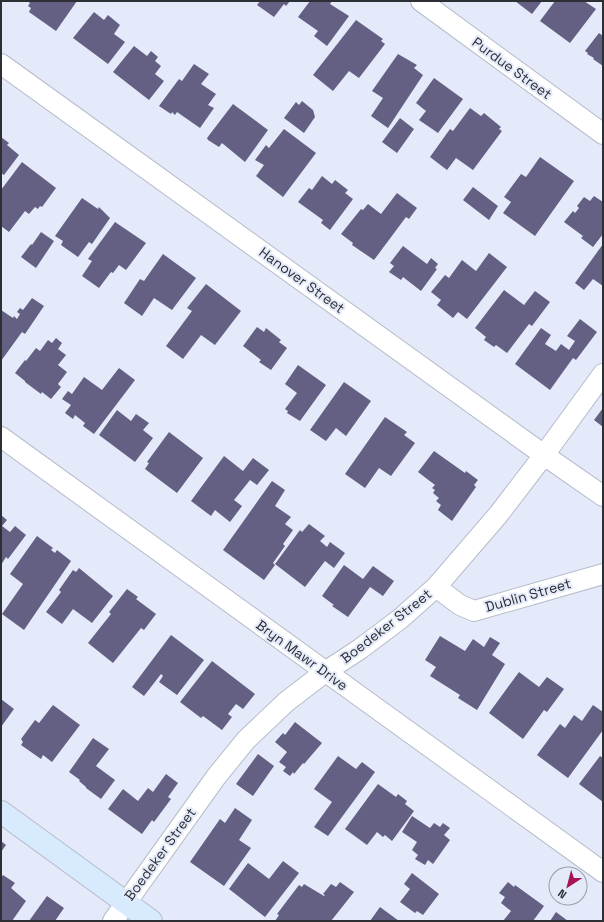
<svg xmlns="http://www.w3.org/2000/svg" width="604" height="922" font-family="'Space Grotesk',sans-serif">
<rect width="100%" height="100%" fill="#e4eaf9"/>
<path fill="#636083" d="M27,1H77L56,31L29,12L31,8L28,6L30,3Z
M260,1H290L286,6L284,4L274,17L257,5Z
M310,1H332L330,4L349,16L327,46L314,36L318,31L298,17Z
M515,1H542L532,14Z
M555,1H584L596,9L570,43L540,21Z
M94,12L104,20L108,15L120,25L114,34L125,42L108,64L73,38Z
M356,20L383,39L381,41L385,44L359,78L349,71L333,91L313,75Z
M599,33L603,36V66L593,59L594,58L587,54L588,53L585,51Z
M134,46L147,56L151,51L158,57L155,61L161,66L155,74L164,81L149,100L113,72Z
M398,54L417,65L414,68L423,75L388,128L371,116L383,98L372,91Z
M194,64L209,74L201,84L216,94L208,105L214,108L200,128L177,112L175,115L172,112L171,114L159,106L179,79L182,81Z
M434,78L463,99L438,133L419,120L426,111L416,103Z
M302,101L313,110L315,117L304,133L284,118L296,102L299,105Z
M233,104L268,130L245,162L222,143L219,147L208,140L207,138Z
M470,108L481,116L484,113L501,127L499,129L502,131L473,170L456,158L447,170L430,157L450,129L453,131Z
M400,118L414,129L397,153L382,142Z
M284,129L316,153L283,197L256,176L264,165L255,160L266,145L269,148Z
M1,137L9,143L7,145L19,155L4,175L1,173Z
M540,157L574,181L535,236L503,213L511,202L504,197L521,174L526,177Z
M22,162L56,188L42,207L40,206L38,209L35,207L29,214L25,211L9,232L1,226V190Z
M322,176L332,184L335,180L348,190L345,193L353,199L330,230L321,223L323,220L298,202L309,188L312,190Z
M473,187L498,206L489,220L463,200Z
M397,193L417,208L409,219L406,217L374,260L352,245L353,243L341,234L361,209L363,210L368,204L381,214Z
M594,196L603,202V234L593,247L581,238L583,236L564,222L573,211L575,213L579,208L577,206L584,197L590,201Z
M82,198L98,209L99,207L110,218L92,244L89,242L78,257L61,245L63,241L55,236Z
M115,222L146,243L126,270L119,265L113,273L111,272L99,288L82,276L92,261L88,259Z
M41,232L54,241L36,268L21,257L31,244L32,245Z
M603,244V286L593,279L584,290L575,283Z
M403,246L427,264L431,258L438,264L435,268L437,269L421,291L403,277L401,280L389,272L394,266L390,263Z
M489,253L507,267L467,319L458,312L453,318L437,305L441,300L431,292L445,275L449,278L462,260L476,271Z
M163,254L196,278L172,310L154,298L142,316L124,303L140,279L144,281Z
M206,284L241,311L215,345L201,335L183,359L166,346L192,311L187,308Z
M504,290L524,305L535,291L550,302L532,326L529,324L507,353L496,345L494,347L484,340L486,337L475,328Z
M32,298L44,306L25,334L22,332L1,361V310L13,318L14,316L17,319L20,314L17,312L20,308L23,310Z
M580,319L597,332L576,360L573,358L550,390L515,364L541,328L551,335L545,344L556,351L561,344L569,350L575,341L567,336Z
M257,327L264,332L266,328L281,340L279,342L287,348L271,370L259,362L261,360L243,346Z
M56,338L62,343L58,349L66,355L58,365L67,372L58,384L61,387L51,399L42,392L41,394L25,382V381L15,373L25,360L26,361L36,348L40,351L48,340L52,343Z
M298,365L326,385L300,421L287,413L288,411L285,409L297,393L285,384Z
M119,368L135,380L94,434L83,426L85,423L75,415L73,419L65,413L71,405L62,399L68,391L72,394L84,377L102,390Z
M344,382L371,401L346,436L336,428L326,441L310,430Z
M603,408V427L594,420Z
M117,410L131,421L136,414L149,423L143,430L153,438L135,462L99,435Z
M385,417L407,432L404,435L415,443L391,476L379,468L365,488L345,474Z
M169,432L203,458L177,493L145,469L149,463L147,462Z
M434,451L465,473L466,471L478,480L474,485L476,487L452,521L438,510L441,505L436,501L439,498L433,493L435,490L432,488L435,485L418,472Z
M224,456L243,471L253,458L269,470L257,485L250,480L234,500L242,506L230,522L215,510L211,516L191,501Z
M272,481L285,490L275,506L291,517L285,524L293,530L283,544L285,546L273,563L275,565L264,580L223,550Z
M1,515L7,520L2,526L10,532L15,526L26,535L8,559L6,557L1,565Z
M309,524L325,536L320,541L327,547L330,542L345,553L334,568L325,561L305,587L275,564L300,530L302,532Z
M37,536L53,548L51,550L55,553L57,550L71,561L24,630L2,614L23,584L10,574Z
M344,565L363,579L373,566L394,581L383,596L370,587L348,617L332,606L334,605L322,596Z
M79,568L113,596L92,623L73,609L62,624L46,612L61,592L59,590L73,570L76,572Z
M127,589L138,597L136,599L156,614L144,630L141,628L113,663L88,643L111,614L109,612Z
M171,635L204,660L177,695L159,682L163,676L161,674L144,696L132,687Z
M440,636L465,651L473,639L484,647L490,637L500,643L492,655L505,664L477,710L458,698L460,695L430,676L436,667L425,660Z
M212,661L255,694L243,709L236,704L228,714L232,717L222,730L203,716L201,718L180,702Z
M519,672L539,687L547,677L564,689L547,712L544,710L523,739L489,713Z
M1,699L14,709L1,727Z
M53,705L80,725L52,762L43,755L41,759L21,745L23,742L21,739L35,720L39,723Z
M593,705L603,712V730L568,778L537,755L560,724L565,728L574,715L582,721Z
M295,722L322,743L304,764L303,763L294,774L293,772L290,776L283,771L286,767L279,762L287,752L275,742L283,733L285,735Z
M93,738L109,749L96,766L115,780L101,799L86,788V787L79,781L80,780L69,772Z
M258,754L274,766L253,796L236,784Z
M338,756L356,769L362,762L375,772L328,836L314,827L332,802L314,789Z
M600,756L603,758V802L579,784Z
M166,774L178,783L168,797L171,799L154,822L152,820L142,834L108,809L123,789L138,801L148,788L153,792Z
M378,784L396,797L398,794L407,801L405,804L414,811L392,841L385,835L383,837L377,832L367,845L345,829Z
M235,808L252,820L239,840L251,848L224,886L190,862L220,819L225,823Z
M412,816L430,828L434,823L440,827L443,823L450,828L444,835L450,840L433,864L428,860L425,865L415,859L418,855L412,850L417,842L402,832Z
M1,841L6,845L1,852Z
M283,861L299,873L265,917L229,889L248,863L269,879Z
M412,873L439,894L423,915L417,911L415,913L400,902L410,889L404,884Z
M3,875L15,883L11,888L26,901L12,921H1V878Z
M340,882L354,892L331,921H275L279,915L277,914L299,885L302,887L304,884L324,896L325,895L323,894L331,884L336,887Z
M508,882L514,887L515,885L544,906L533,921H503L511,911L501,903L505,897L499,893Z
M47,896L64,908L55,921H29Z
M380,907L399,921H370Z
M556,912L568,921H550Z"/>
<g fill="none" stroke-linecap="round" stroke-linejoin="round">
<defs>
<path id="street" d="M421,1L603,134
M1,64L544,455L603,496
M1,437L603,872
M436,587L460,605L474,611L603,574
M113,921L216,777L246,740L286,702L325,672L360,649L400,619L436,587L498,515L544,455L603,374"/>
<path id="secondary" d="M1,812L151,921"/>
</defs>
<use href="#street" stroke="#b6bcca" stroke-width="22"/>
<use href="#secondary" stroke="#b6bcca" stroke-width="24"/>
<use href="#street" stroke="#fff" stroke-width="20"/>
<use href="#secondary" stroke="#d8eafd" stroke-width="22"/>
</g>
<g text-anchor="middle" stroke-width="4" stroke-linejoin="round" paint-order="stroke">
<g font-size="14" fill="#2c2f34" stroke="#e4eaf9">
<text transform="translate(512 68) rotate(36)" y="5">Purdue Street</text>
<text transform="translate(302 280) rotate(36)" y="5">Hanover Street</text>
<text transform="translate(528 595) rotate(-16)" y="5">Dublin Street</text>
<text transform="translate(386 626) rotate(-38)" y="5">Boedeker Street</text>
<text transform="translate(302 655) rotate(36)" y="5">Bryn Mawr Drive</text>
<text transform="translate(160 854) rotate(-54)" y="5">Boedeker Street</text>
</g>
</g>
<rect width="604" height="922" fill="none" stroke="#2c2f34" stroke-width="4"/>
<g transform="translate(568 886) rotate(216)"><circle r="19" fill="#e4eaf9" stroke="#9a9faa"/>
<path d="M0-3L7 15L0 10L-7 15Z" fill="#a51455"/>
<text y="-6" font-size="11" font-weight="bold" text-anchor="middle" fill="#2c2f34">N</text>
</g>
</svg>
